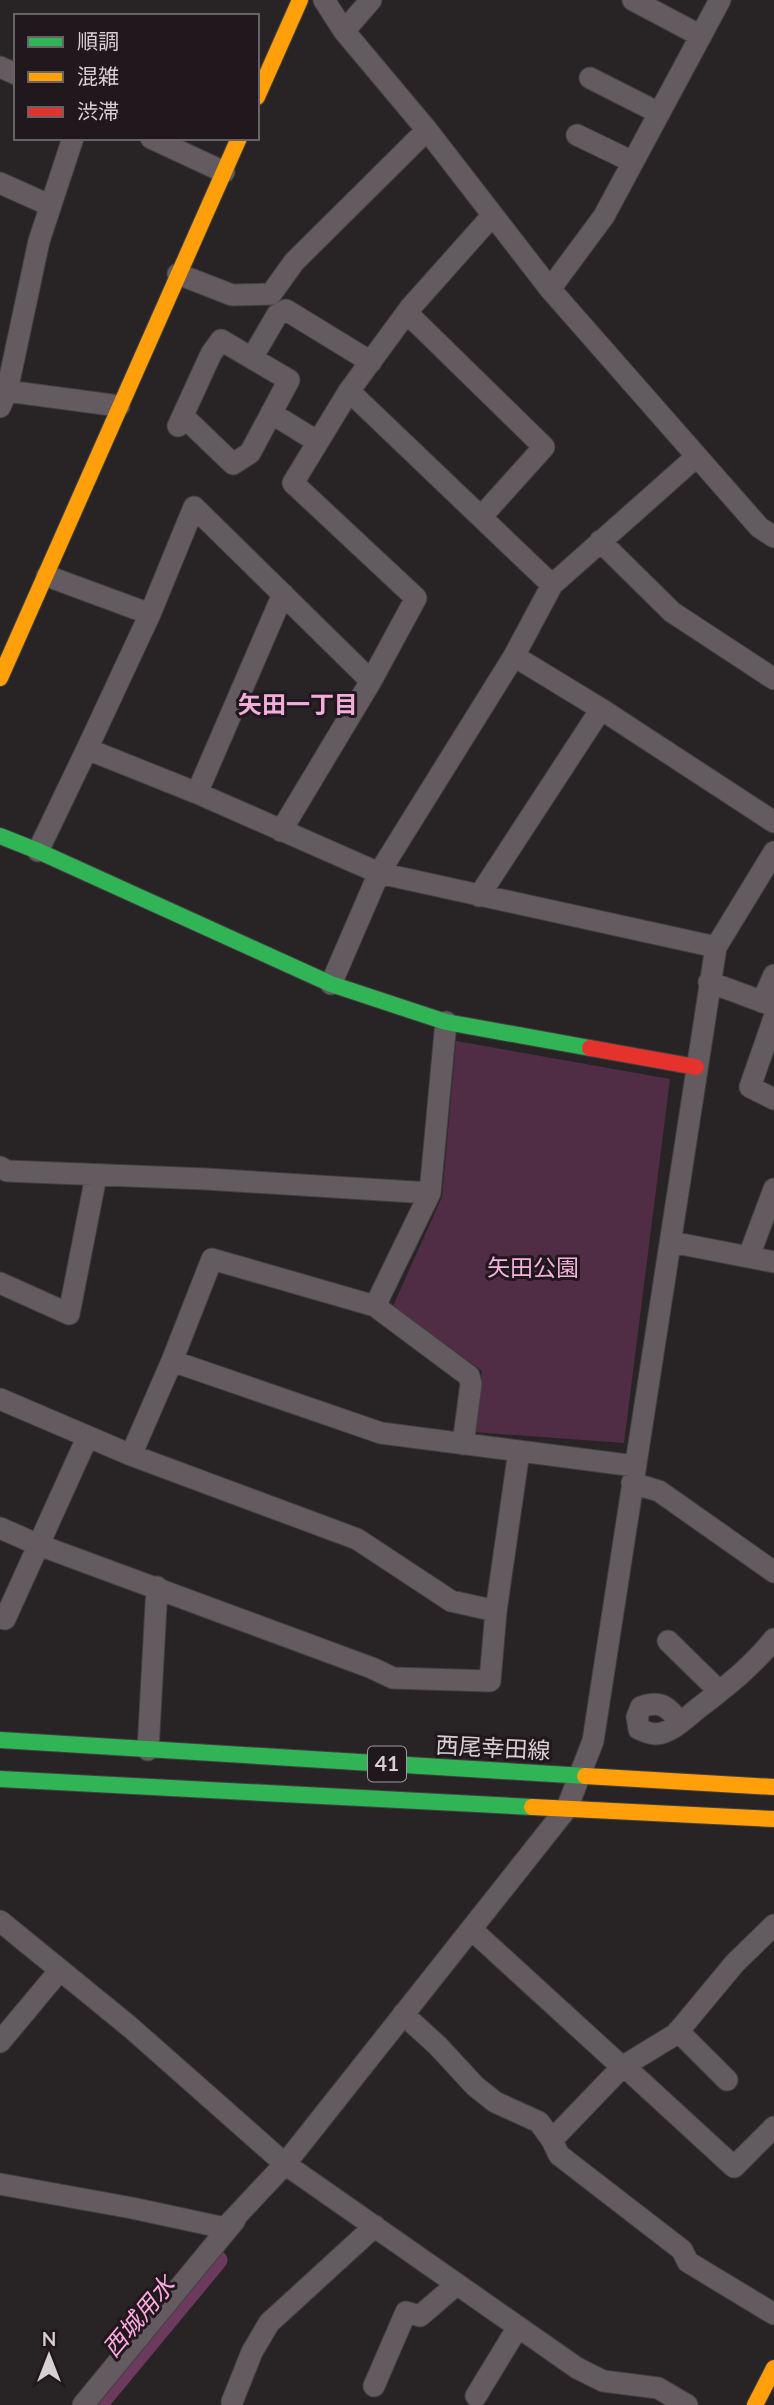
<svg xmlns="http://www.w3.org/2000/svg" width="774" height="2405" font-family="Lato,'Noto Sans JP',sans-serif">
<rect width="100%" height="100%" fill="#282426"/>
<path fill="#502d44" d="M456,1041L670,1079L624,1443L473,1432L482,1371L393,1306L442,1197Z"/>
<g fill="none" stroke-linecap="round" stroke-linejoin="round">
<path stroke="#6c3a5c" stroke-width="19" d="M98,2405L218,2260"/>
<defs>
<path id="street" d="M324,0L344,31L427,130L550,289L759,527L774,537
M633,0L701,36
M344,31L371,0
M0,67L16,74
M590,78L659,113
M577,135L633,162
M151,138L224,172
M0,183L49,205
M492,216L410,308L349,391L293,483L416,598L371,681L194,507L150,614L87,749L197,793L379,873L716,947
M178,274L232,295L271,294L294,262L427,130
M550,289L604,216L720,0
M407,313L544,447L481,517
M252,358L277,315L286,310L371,362
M0,386L7,391L119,406
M349,391L552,585
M0,407L7,391L39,241L73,138
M271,413L318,442
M178,426L211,354L221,340L289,380L250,453L233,464L183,416
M600,541L672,612L774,679
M47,576L150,614
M514,656L601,709L774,822
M197,793L283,594
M281,831L371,681
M38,851L87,749
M479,896L601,709
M709,982L774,1006
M331,984L379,873L514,656L552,585L696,457
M762,1002L774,975
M774,1018L750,1087L774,1099
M446,1022L430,1193L375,1306L469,1376L471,1384L463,1444
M0,1167L7,1171L206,1179L430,1193
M671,1242L774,1262
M749,1256L774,1189
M0,1283L69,1314L96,1176
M172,1361L212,1259L375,1306
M0,1399L131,1455L357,1539L451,1601L496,1611
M131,1455L172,1361L381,1433L635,1466
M632,1483L659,1491L774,1572
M0,1528L39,1545L372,1668L393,1678L490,1681L496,1611L519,1451
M0,1618L5,1619L87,1438
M668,1641L719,1691
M680,1723C669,1707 661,1700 641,1707L637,1717L639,1729C648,1733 655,1736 665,1732C677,1728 687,1717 696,1710C724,1688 752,1667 774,1639
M148,1750L157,1587
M0,1921L130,2027L285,2164L577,2368L603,2381L658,2388L687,2405
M471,1929L622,2067L676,2034L735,1963L774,1925
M403,2014L438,2046L475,2086L495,2102L539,2122L552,2140L622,2067
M678,2031L727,2080
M0,2042L60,1970
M624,2066L734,2167L774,2127
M552,2140L559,2155L682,2250L688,2262L774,2314
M0,2184L132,2208L225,2228L285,2164L567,1808L593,1741L716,947L774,852
M374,2386L406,2312L420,2316L457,2284
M476,2396L518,2327
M232,2402L252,2352L269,2323L375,2226
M83,2405L235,2220"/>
<path id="fast" d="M0,836L38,851L331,984L446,1022L590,1048
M0,1740L585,1776
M0,1779L532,1807"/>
<path id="slow" d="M257,97L300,0
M0,678L239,138
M585,1776L774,1787
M532,1807L774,1819
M755,2405L774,2368"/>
<path id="jam" d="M590,1048L696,1067"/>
</defs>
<use href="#street" stroke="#434042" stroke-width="23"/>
<use href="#fast" stroke="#434042" stroke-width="18"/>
<use href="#slow" stroke="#434042" stroke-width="18"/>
<use href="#jam" stroke="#434042" stroke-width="18"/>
<use href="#street" stroke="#645b61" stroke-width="21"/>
<use href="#fast" stroke="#30b455" stroke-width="16"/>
<use href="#slow" stroke="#ff9f0a" stroke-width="16"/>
<use href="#jam" stroke="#e5322d" stroke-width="16"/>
</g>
<g text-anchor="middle" stroke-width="6" stroke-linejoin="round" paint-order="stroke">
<rect fill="#20181d" stroke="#9f999c" stroke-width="2" x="368" y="1746.5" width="38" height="35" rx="5"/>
<g font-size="21" font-weight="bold" fill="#d6d0d3">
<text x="387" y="1771">41</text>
</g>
<g font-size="23" fill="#f6b1de" stroke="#20181d">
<text x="533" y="1276">矢田公園</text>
</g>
<g font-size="23" fill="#d6d0d3" stroke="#20181d">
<text transform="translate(493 1748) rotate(3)" y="8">西尾幸田線</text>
</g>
<g font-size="24" font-weight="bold" fill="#f3addb" stroke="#20181d">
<text x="298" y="713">矢田一丁目</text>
</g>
<g font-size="24" font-style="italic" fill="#ffa9e2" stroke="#20181d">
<text transform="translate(139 2317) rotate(-50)" y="8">西城用水</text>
</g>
</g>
<rect x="14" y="14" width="245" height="126" fill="#20181d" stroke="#696266" stroke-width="2"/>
<rect x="28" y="37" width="35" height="10" fill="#30b455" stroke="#696266" stroke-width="2"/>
<text x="77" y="49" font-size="21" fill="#d6d0d3">順調</text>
<rect x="28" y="72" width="35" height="10" fill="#ff9f0a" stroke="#696266" stroke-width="2"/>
<text x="77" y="84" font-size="21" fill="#d6d0d3">混雑</text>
<rect x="28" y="107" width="35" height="10" fill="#e5322d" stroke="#696266" stroke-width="2"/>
<text x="77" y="119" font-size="21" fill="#d6d0d3">渋滞</text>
<g transform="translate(49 2356)" stroke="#20181d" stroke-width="5" paint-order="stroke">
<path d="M0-5L12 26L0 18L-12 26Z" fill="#d6d0d3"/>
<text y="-10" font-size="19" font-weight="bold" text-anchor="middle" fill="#d6d0d3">N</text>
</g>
</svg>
